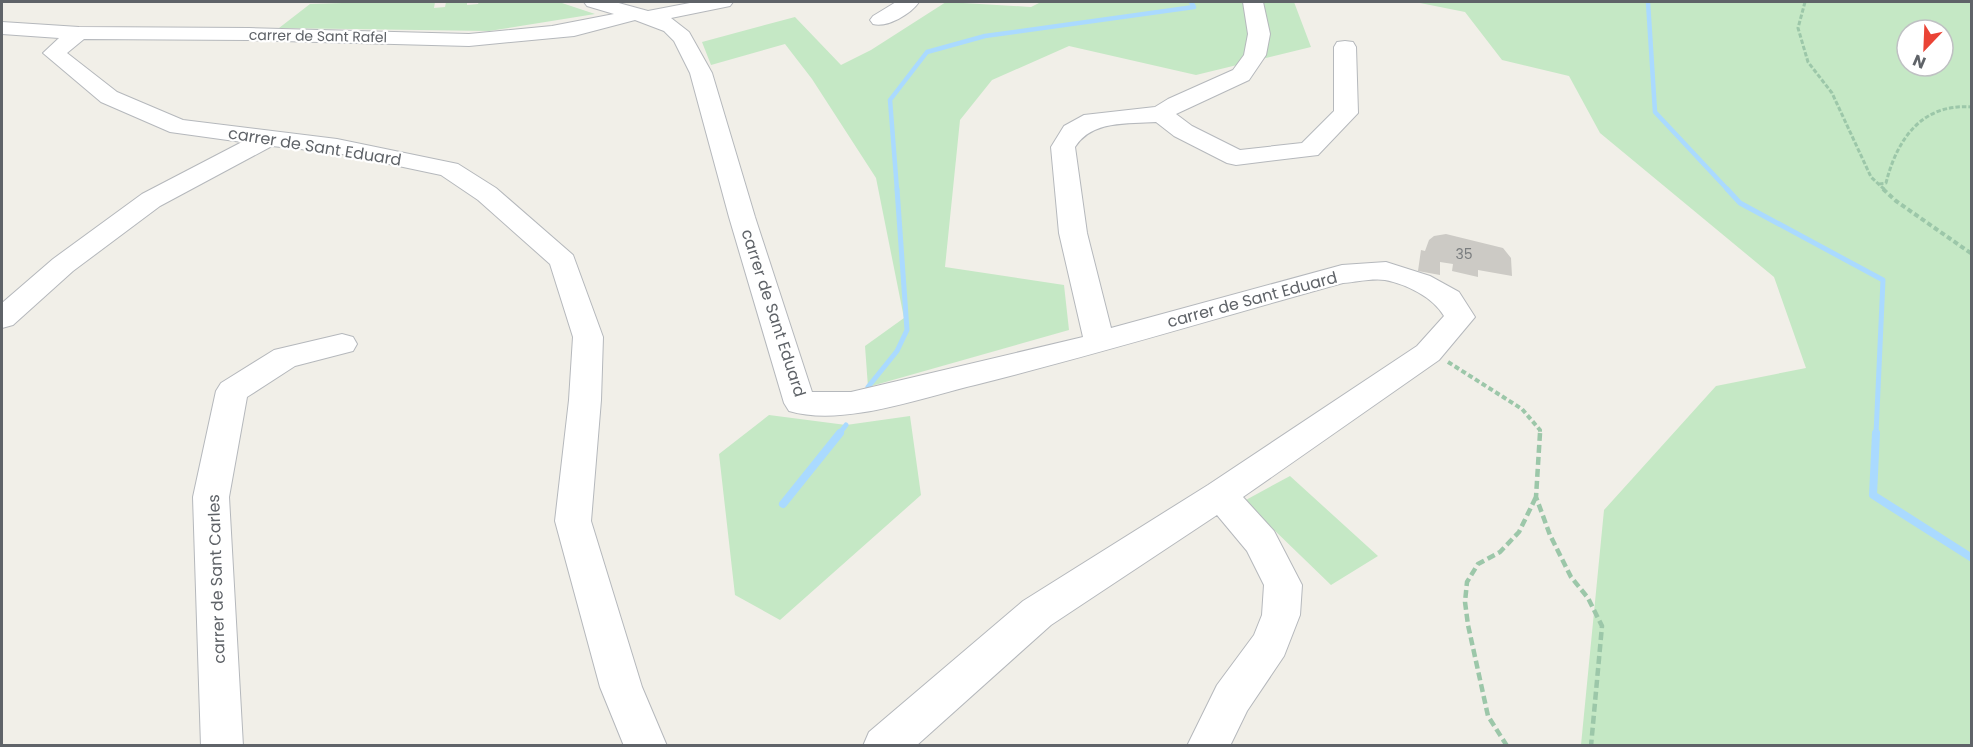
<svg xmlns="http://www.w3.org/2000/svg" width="1973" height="747" font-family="Poppins,sans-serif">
<rect width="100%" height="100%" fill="#f1efe8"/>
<path fill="#c5e8c5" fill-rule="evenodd" d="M374,2H435L434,8L445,7L446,2H467V5L478,4L479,2H559L595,14L489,31L279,28L310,4Z
M946,2L1031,7L1041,2H1294L1311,47L1196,75L1069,46L992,80L960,120L945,267L1064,285L1069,330L868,387L865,346L904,318L876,178L812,79L785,44L711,65L702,42L795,17L841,65L871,50Z
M1415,2H1971V745H1581L1604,510L1716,386L1806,368L1774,277L1600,133L1569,76L1502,60L1465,12ZM1907,30H1943V66H1907Z
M769,415L846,425L910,416L921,495L780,620L735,595L719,454Z
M1290,476L1378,556L1331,585L1244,501Z"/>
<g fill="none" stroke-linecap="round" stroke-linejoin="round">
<path stroke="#aadaff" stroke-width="4.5" d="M1648,2L1655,112L1728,190
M897,190L890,100L927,52L985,36L1194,7L1191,2"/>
<path stroke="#aadaff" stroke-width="5" d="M1727,189L1740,203L1883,280L1876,434
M868,387L897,351L907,330L897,189
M839,434L846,425"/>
<path stroke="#aadaff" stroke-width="8" d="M1876,433L1873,495L1972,558
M783,504L840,433"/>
</g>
<path fill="#cccac5" d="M1446,234L1503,248L1511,258L1512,276L1478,270V277L1452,271L1453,264L1440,262V275L1418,271L1421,250L1425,251L1429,240L1434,236Z"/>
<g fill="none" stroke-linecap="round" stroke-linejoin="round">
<defs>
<path id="minor" d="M584,2H615L648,11L695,2H733L730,6L671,18L689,32L712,73L755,217L812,392H851L1083,337L1059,233L1051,147L1064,126L1084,115L1155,107L1168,99L1233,70L1244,55L1248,34L1243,2H1263L1270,34L1266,55L1249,80L1176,114L1192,126L1240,150L1302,143L1334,111V47L1337,42L1345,41L1353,42L1356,47L1358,113L1318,155L1236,165L1227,163L1174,136L1156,122C1127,124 1092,120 1075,147L1087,233L1111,328L1342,265L1386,262L1430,276L1459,292L1475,317L1439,360L1243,497L1274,531L1302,585L1300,615L1284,656L1247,711L1230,746H1187L1217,685L1254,635L1262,615L1264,585L1247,551L1217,515L1051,625L916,746H863L869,732L1023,601L1208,485L1417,346L1444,316C1433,297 1406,284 1385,280C1372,278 1356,282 1343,283C1220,317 1099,354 975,385C920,398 843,427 789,411L784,403L729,217L690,73L674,41L664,31L635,20L574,36L469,46L249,40L84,39L67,53L117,92L183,120L337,139L458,164L496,188L573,255L603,337L601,400L591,521L642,687L667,746H624L600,687L555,521L569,400L573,337L550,264L478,200L441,175L337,153L272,146L160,206L73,271L13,325L2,328V303L53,259L142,194L242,142L170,132L101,102L43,53L59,38L2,34V22L79,27L249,28L469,34L552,26L614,14L587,6Z
M896,2H919C911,14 887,28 873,24L870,20L873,16Z
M342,334L353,337L357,344L353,351L295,366L247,397L229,497L243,746H201L193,497L216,391L221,383L274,350Z"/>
</defs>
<use href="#minor" stroke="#b5b8bc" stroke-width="2"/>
<path stroke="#9cc7a9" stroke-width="3" stroke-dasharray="4.5 2" stroke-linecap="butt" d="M1805,2L1798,28L1808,62L1832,93L1871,177L1885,190
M1879,184L1886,183C1897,139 1922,103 1972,107"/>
<path stroke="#9cc7a9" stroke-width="4" stroke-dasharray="5 3" stroke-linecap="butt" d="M1883,189L1896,201L1972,254
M1448,362L1522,409L1540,430V434"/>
<path stroke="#9cc7a9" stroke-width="4.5" stroke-dasharray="8 4" stroke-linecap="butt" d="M1540,433L1536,497L1550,535L1571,577L1588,598L1602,626L1591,746
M1507,746L1488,716L1468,625L1465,602L1467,582L1478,564L1500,552L1519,532L1536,497"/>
<use href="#minor" fill="#fff" fill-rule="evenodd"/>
</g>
<g text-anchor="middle" stroke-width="4.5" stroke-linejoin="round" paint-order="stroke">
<g font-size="14" fill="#5f6368" stroke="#fff">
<text transform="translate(318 36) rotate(1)" y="5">carrer de Sant Rafel</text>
</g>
<g font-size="14" fill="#7a7d7f">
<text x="1464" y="259">35</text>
</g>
<g font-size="16" fill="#5f6368" stroke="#fff">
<text transform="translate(315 146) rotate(9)" y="6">carrer de Sant Eduard</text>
<text transform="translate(1252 299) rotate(-15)" y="6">carrer de Sant Eduard</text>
<text transform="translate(774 313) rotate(72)" y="6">carrer de Sant Eduard</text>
<text transform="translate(216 579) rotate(-92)" y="6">carrer de Sant Carles</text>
</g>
</g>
<rect width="1973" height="747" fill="none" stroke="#5f6368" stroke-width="6"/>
<g transform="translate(1925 48) rotate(203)"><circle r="28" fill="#ffffff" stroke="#bfc1c3" stroke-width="1.5"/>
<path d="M0-4.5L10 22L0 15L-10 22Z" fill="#ea4335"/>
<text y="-9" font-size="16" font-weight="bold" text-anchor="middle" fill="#5f6368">N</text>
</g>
</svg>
